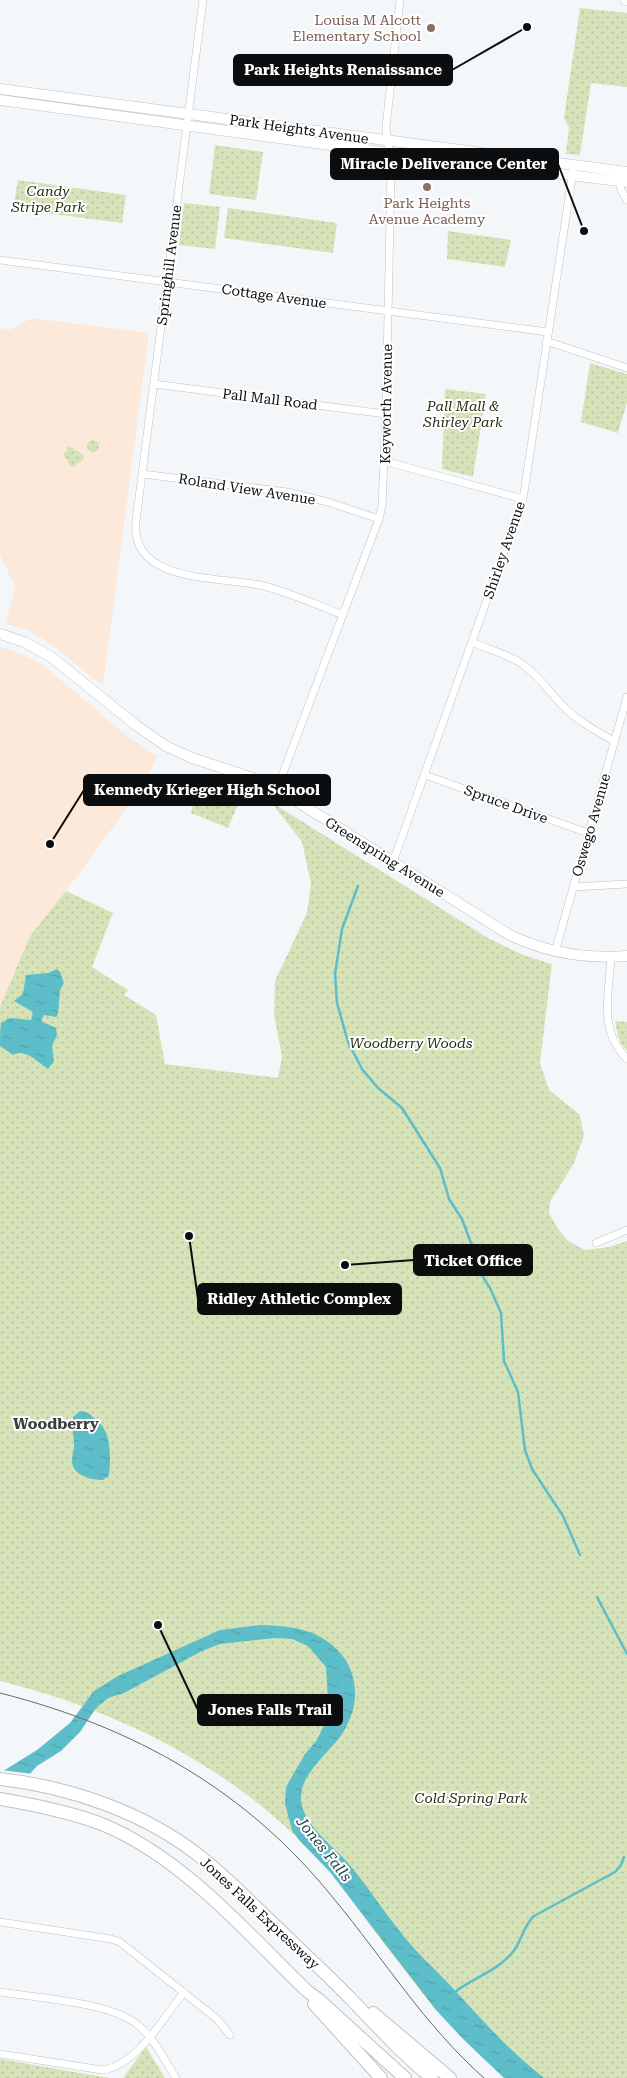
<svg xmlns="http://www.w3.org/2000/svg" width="627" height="2078" font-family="'Roboto Serif',serif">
<defs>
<pattern id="park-dots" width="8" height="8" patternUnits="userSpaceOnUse" patternTransform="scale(1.25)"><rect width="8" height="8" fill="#d6e3b9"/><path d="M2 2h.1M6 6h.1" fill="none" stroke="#b6c29e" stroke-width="1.8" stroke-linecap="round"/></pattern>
<pattern id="water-ripples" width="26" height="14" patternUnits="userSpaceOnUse" patternTransform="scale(1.25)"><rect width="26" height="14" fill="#5dbec9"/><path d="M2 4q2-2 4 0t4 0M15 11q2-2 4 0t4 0" fill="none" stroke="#50a2ab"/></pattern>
</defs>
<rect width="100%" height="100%" fill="#f4f7fa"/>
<path fill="#fde9d9" d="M32,318L149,333L103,686L48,642L29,631L6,624L15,587L0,555V328L9,330Z
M0,647L22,654L43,665L126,735L157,756L142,788L66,891L30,936L0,1007Z"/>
<path fill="url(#park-dots)" d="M580,8L627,13V87L591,83L580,155L566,154L569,127L564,118Z
M215,145L263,152L256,200L209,194Z
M18,180L126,195L122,223L13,209Z
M184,203L220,207L215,249L179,245Z
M228,208L337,223L333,253L224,238Z
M448,231L511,240L505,267L447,259Z
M590,363L627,374V402L618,433L581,422Z
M445,389L486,394L473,477L442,469Z
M87 446a6 6 0 1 1 12 0a6 6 0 1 1-12 0Z
M68,447L74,448V450L78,451L84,456V459L74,467L70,466L67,459L63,456L64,453L67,451Z
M197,785L239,802L228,828L191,813Z
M271,802L488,938L523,955L552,964L540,1063L549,1090L580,1115L584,1136L574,1163L550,1202L549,1213L558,1229L568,1241L585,1250L609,1247L627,1241V2078H544L523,2062L476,2014L436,2010C412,1980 389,1950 366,1920C354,1904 343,1887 330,1872C244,1773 125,1712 0,1681V1007L30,936L66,891L113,913L92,967L128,990L124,995L156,1015L165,1064L278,1078L282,1057L274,1015L275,981L307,913L311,883L302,842Z
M615,1021L627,1022V1050C618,1043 617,1031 615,1021Z
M146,2047L165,2078H123Z
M0,2059L109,2078H0Z"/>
<path fill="url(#water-ripples)" d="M57,969L60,972L64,983L60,990L58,1014L56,1017L44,1015L41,1021L56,1028L57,1035L52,1046L54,1061L48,1069C37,1062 25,1048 13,1055L0,1046C0,1039 0,1030 1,1023L10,1018L31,1020L33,1012L14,1001L23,994L26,975L48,973Z
M80,1411C86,1411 90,1414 94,1418C112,1430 111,1455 109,1475L103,1480C91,1480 72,1475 72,1461C72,1454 75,1448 74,1441C73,1431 72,1428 73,1417Z
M261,1625C292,1626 321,1629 342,1655C351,1666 355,1680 355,1694C355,1707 351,1718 345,1729C332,1753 294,1775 302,1806C307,1827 335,1848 349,1864C369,1888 386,1915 406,1939C419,1955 434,1968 448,1983C479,2016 508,2050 544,2078H504L463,2039L436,2010L330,1872L299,1840L292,1830L285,1804L286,1787L305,1754L317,1740L326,1721L328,1700L326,1667L308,1646L292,1639L275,1638L220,1644L202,1651L124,1693L108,1698L96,1708L80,1732L61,1751L37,1766L29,1775L0,1773L37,1750L70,1723L94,1691L118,1676L220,1630Z"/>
<path fill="#f4f7fa" d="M0,1770H1L33,1774L17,1787L0,1792Z"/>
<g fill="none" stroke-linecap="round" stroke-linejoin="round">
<path stroke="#5dbec9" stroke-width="2.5" d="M358,886L342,929L335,974L337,1003L348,1042L362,1069L378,1088L402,1108L440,1168L449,1199L462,1219L474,1251L476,1266L490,1288L501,1313L504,1361L518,1392L525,1450L532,1469L563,1516L580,1555
M597,1597L627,1654
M455,1992C473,1978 497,1971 512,1953C522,1941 523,1926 534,1916L615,1872L621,1865L624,1857"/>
<defs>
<path id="minor" d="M203,0L136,521C129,585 223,576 264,586C291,593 317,605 343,615
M619,177L621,190L627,200
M0,260L548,332
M546,341L627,368
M154,384L386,414
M384,461L523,499
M142,474L287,492L328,502L379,519
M472,642C489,650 508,654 522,664C539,675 549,692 563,706C578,721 596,731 614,741
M425,775L588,833
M277,789L379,519L382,506L386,414L391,169L386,127L400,0
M393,862L523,499L573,171
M573,887L627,884
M555,952L627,697
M611,957C609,995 598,1030 627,1059
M596,1243L627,1230
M0,1922L111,1939L120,1942L217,2019L230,2035
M0,1992C37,1998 111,2002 138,2025C154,2038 165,2061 176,2078
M0,2054L102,2070C137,2066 163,2018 184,1992"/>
<path id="secondary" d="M0,89L627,172
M0,100L389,153L627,182
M0,634L24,642L50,656L137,726L166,746L192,758L250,777L277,789L508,934C546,953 585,959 627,956"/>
<path id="primary" d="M626,0H627"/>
<path id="motorway" d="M0,1779C71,1787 146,1813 202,1858C230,1880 254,1906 280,1930C303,1953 328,1975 351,1999C377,2026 402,2054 432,2078
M0,1799C35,1805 71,1812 104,1825C183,1858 246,1932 307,1991L318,1999L405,2078
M314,2004L381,2078
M373,2013L450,2078"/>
</defs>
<use href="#minor" stroke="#bfc1c4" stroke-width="8"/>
<use href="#secondary" stroke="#bfc1c4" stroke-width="11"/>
<use href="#primary" stroke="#bfc1c4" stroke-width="12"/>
<use href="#motorway" stroke="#bfc1c4" stroke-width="14"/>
<use href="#minor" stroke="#fff" stroke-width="7"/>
<use href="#secondary" stroke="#fff" stroke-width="10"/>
<use href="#primary" stroke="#fff" stroke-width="11"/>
<use href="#motorway" stroke="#fff" stroke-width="12"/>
<path stroke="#696a6c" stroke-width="1" d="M0,1693C134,1727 247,1790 334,1899C384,1959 425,2026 484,2078"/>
</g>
<g fill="#8d6e63" stroke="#fff" stroke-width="2">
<circle cx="431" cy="28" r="5"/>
<circle cx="427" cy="187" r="5"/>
</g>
<g text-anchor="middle" stroke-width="4" stroke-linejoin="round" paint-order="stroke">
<g font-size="14" fill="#785e54" stroke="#fff" text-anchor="end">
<text x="421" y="25">Louisa M Alcott<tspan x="421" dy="16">Elementary School</tspan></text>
<text x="427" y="208" text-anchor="middle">Park Heights<tspan x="427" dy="16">Avenue Academy</tspan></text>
</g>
<g font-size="14" fill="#0c0d0e" stroke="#fff">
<text transform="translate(299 129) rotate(8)" y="5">Park Heights Avenue</text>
<text transform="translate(169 265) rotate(-83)" y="5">Springhill Avenue</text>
<text transform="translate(274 296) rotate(8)" y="5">Cottage Avenue</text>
<text transform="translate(270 399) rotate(7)" y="5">Pall Mall Road</text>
<text transform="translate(386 404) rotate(-89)" y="5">Keyworth Avenue</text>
<text transform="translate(247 489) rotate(9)" y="5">Roland View Avenue</text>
<text transform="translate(504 550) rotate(-71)" y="5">Shirley Avenue</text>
<text transform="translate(506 804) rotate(20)" y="5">Spruce Drive</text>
<text transform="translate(591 825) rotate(-74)" y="5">Oswego Avenue</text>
<text transform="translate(385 857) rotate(32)" y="5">Greenspring Avenue</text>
<text transform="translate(260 1913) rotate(43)" y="5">Jones Falls Expressway</text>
</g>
<g font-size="14" font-style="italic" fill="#262e11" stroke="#fff">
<text x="48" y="196">Candy<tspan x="48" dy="16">Stripe Park</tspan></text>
<text x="463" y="411">Pall Mall &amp;<tspan x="463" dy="16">Shirley Park</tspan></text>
<text x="411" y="1048">Woodberry Woods</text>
<text x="471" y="1803">Cold Spring Park</text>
</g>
<g font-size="15" font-weight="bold" fill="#3b3d3f" stroke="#fff">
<text x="56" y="1429">Woodberry</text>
</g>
<g font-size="15" font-style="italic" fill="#1a464b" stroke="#fff">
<text transform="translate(324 1849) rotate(51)" y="5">Jones Falls</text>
</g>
</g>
<path fill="none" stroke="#0c0d0e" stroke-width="2" d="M527 27L452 70M584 231L558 164M50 844L84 790M345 1265L414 1260M189 1236L198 1299M158 1625L198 1710"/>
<g fill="#0c0d0e" stroke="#fff" stroke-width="2">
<circle cx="527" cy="27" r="5"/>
<circle cx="584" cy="231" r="5"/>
<circle cx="50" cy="844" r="5"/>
<circle cx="345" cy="1265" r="5"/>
<circle cx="189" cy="1236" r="5"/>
<circle cx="158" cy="1625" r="5"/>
</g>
<g fill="#0c0d0e" stroke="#0c0d0e" stroke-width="2">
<rect x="234" y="55" width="218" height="30" rx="5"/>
<rect x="331" y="149" width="227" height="30" rx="5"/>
<rect x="84" y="775" width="246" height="30" rx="5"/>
<rect x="414" y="1245" width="118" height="30" rx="5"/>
<rect x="198" y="1284" width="203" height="30" rx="5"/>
<rect x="198" y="1695" width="144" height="30" rx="5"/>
</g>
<g font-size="15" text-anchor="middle" font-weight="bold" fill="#fff">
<text x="343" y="75">Park Heights Renaissance</text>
<text x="444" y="169">Miracle Deliverance Center</text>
<text x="207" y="795">Kennedy Krieger High School</text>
<text x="473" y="1266">Ticket Office</text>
<text x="299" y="1304">Ridley Athletic Complex</text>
<text x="270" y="1715">Jones Falls Trail</text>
</g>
</svg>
